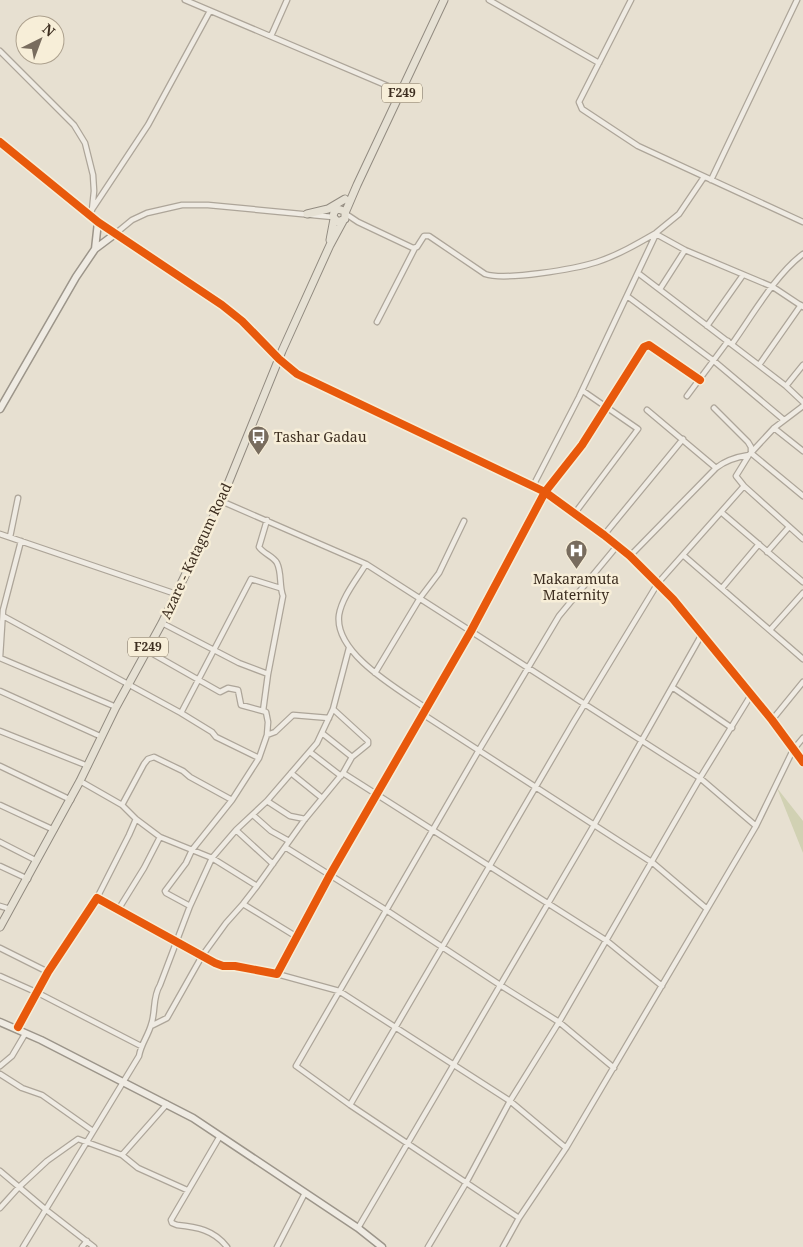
<svg xmlns="http://www.w3.org/2000/svg" width="803" height="1247" font-family="'Noto Serif',serif">
<rect width="100%" height="100%" fill="#e7e0d1"/>
<path fill="#d1d1b3" d="M777,788L803,821V853Z"/>
<g fill="none" stroke-linecap="round" stroke-linejoin="round">
<defs>
<path id="street" d="M185,0L402,92
M489,0L599,63
M631,0L579,102L582,109L638,146L803,222
M271,36L287,0
M0,51L74,125L85,143L93,175L94,191L92,210
M711,180L797,0
M89,214L148,125L210,11
M346,214L358,222L413,248L417,247L424,236H429L485,274C505,281 575,269 597,262C618,255 637,244 656,233
M115,234L132,220L147,213L182,205H208L333,217
M656,234L685,250L773,287L803,307
M638,273L786,386L803,402
M660,289L685,250
M627,296L714,361L784,420
M377,322L415,248
M707,326L743,275
M732,344C752,316 776,274 803,254
M759,365L801,305
M786,386L803,365
M687,396L728,341
M803,406L774,428L749,455L736,476L744,486L803,539
M714,408L748,442L751,447V451
M647,410L716,468
M774,428L803,451
M751,453L803,496
M533,486L579,397L657,232L679,214L704,177
M221,501L366,564L700,778L756,826
M721,512L803,582
M575,513L638,429L583,391
M0,534L176,594
M604,535L683,439
M10,537L18,498
M767,552L789,527
M683,555L803,659
M630,556L716,468C726,460 736,457 749,455
M366,564C357,579 342,597 339,615C334,654 400,690 427,709
M722,588L759,544
M3,616L181,713L212,732L216,737L259,758
M162,623L239,663L268,674
M770,630L803,593
M146,650L220,692L228,688L238,690L241,705L263,711
M0,657L3,610L21,541
M0,658L116,707
M375,673L420,598L439,573L464,521
M672,687L732,728
M0,691L102,737
M333,709L368,741V744L352,757
M181,713L251,579L280,588
M424,715L653,863L707,909
M772,720L803,682
M0,731L88,766
M267,735L275,732L293,715L329,718
M310,752L341,776
M0,766L71,800
M291,773L322,798
M343,773L607,941L662,986
M80,781L122,805L136,819L160,837L212,858L257,886
M267,801L290,816L305,819
M0,805L54,830
M122,805L144,764L148,759L154,757L183,771L190,777L232,800
M253,815L271,831L289,841
M236,830L273,864
M0,842L37,861
M285,847L386,910L500,985L559,1022L614,1068
M0,866L28,879
M97,898L129,835L136,819
M243,904L297,937
M0,906L10,909
M190,906L166,893L165,891L186,863L192,850L232,800L259,758L267,735L268,722L266,712L263,711L268,674L283,596C279,586 282,573 277,563C273,556 264,554 259,547L267,520
M118,910L144,868L160,837
M0,948L48,972
M277,974L339,991L510,1101L566,1148
M0,976L38,993L141,1046
M151,1026L167,1018L202,956L226,923L243,904L257,886L305,819L343,773L352,757L322,733
M18,1027L48,972L97,898L215,963L223,966H235L277,974L330,875L471,631L545,492L582,445L644,347L649,345L700,380
M0,1066L12,1056L25,1034
M0,1074L22,1088L42,1095L93,1131
M350,1105L573,723L658,583L744,486
M220,1136L171,1220L172,1223L177,1225C197,1227 214,1230 227,1247
M122,1155L167,1104
M0,1171L45,1209L94,1247
M0,1208L19,1187L47,1161L78,1139L122,1155L138,1168L187,1190
M519,1218L350,1105L296,1066L479,750L559,616L617,546
M358,1228L594,825L702,634
M23,1247L139,1056C141,1044 148,1036 151,1025C156,1012 152,998 160,985L190,906L212,858L236,830L267,801L317,743L333,709L349,648
M82,1247L87,1241
M277,1247L305,1193
M428,1247L466,1183L510,1101L559,1022L700,778L751,695
M503,1247L519,1218L566,1148L756,826L793,750L803,738"/>
<path id="secondary" d="M0,142L98,222L222,305L242,321L279,359L297,374L545,492L604,535L630,556L673,599L772,720L803,762
M95,249L98,222
M0,409L76,277L95,249L115,234
M0,1022L41,1040L193,1118L358,1228L382,1247"/>
<path id="primary" d="M345,213L344,211L338,209L334,212L333,217L338,222L345,219V213L357,185L444,0
M307,214L328,209L345,199
M330,240L334,219
M0,927L80,781L116,707L162,623L221,501L282,351L330,245L343,221"/>
</defs>
<use href="#street" stroke="#ada599" stroke-width="7"/>
<use href="#secondary" stroke="#9c958a" stroke-width="9"/>
<use href="#primary" stroke="#928b80" stroke-width="9"/>
<use href="#street" stroke="#efebe3" stroke-width="4.5"/>
<use href="#secondary" stroke="#efebe3" stroke-width="6"/>
<use href="#primary" stroke="#e6e1d4" stroke-width="7"/>
<defs>
<path id="cycleway" d="M0,142L98,222L222,305L242,321L279,359L297,374L545,492L604,535L630,556L673,599L772,720L803,762
M18,1027L48,972L97,898L215,963L223,966H235L277,974L330,875L471,631L545,492L582,445L644,347L649,345L700,380"/>
</defs>
<use href="#cycleway" stroke="#f7eed8" stroke-width="11"/>
<use href="#cycleway" stroke="#e8590c" stroke-width="8"/>
</g>
<defs>
<symbol id="bus-pin" viewBox="-11 -11 22 30"><path d="M0 17L-7.5 6A9.5 9.5 0 1 1 7.5 6Z" fill="#786c5e" stroke="#f7eed8"/><path d="M-5-6H5V4H4V6H2V4H-2V6H-4V4H-5ZM-3.5-4V0h7V-4ZM-3.5 1.2v1.5H-2V1.2ZM2 1.2v1.5H3.5V1.2Z" fill="#fff"/></symbol>
<symbol id="hospital-pin" viewBox="-11 -11 22 30"><path d="M0 17L-7.5 6A9.5 9.5 0 1 1 7.5 6Z" fill="#786c5e" stroke="#f7eed8"/><path d="M-5-5h3v3.5h4V-5h3V5h-3V1.5h-4V5h-3Z" fill="#fff"/></symbol>
</defs>
<g fill-rule="evenodd">
<use href="#bus-pin" x="246" y="424" width="25" height="34"/>
<use href="#hospital-pin" x="564" y="538" width="25" height="34"/>
</g>
<g text-anchor="middle" stroke-width="5" stroke-linejoin="round" paint-order="stroke">
<g fill="#f7eed8" stroke="#756857" stroke-width="1">
<rect x="382" y="83.5" width="40" height="19" rx="4"/>
<rect x="128" y="637.5" width="40" height="19" rx="4"/>
</g>
<g font-size="12" font-weight="bold" fill="#3d2e20">
<text x="402" y="97">F249</text>
<text x="148" y="651">F249</text>
</g>
<g font-size="14" fill="#3d2e20" stroke="#f7eed8" text-anchor="start">
<text x="274" y="442">Tashar Gadau</text>
<text x="576" y="584" text-anchor="middle">Makaramuta<tspan x="576" dy="16">Maternity</tspan></text>
</g>
<g font-size="14" fill="#3d2e20" stroke="#f7eed8">
<text transform="translate(196 551) rotate(-65)" y="5">Azare - Katagum Road</text>
</g>
</g>
<g transform="translate(40 40) rotate(42)"><circle r="24" fill="#f7eed8" stroke="#ada18e"/>
<path d="M0-4L9 19L0 12L-9 19Z" fill="#786c5e"/>
<text y="-8" font-size="14" font-weight="bold" text-anchor="middle" fill="#3d2e20">N</text>
</g>
</svg>
